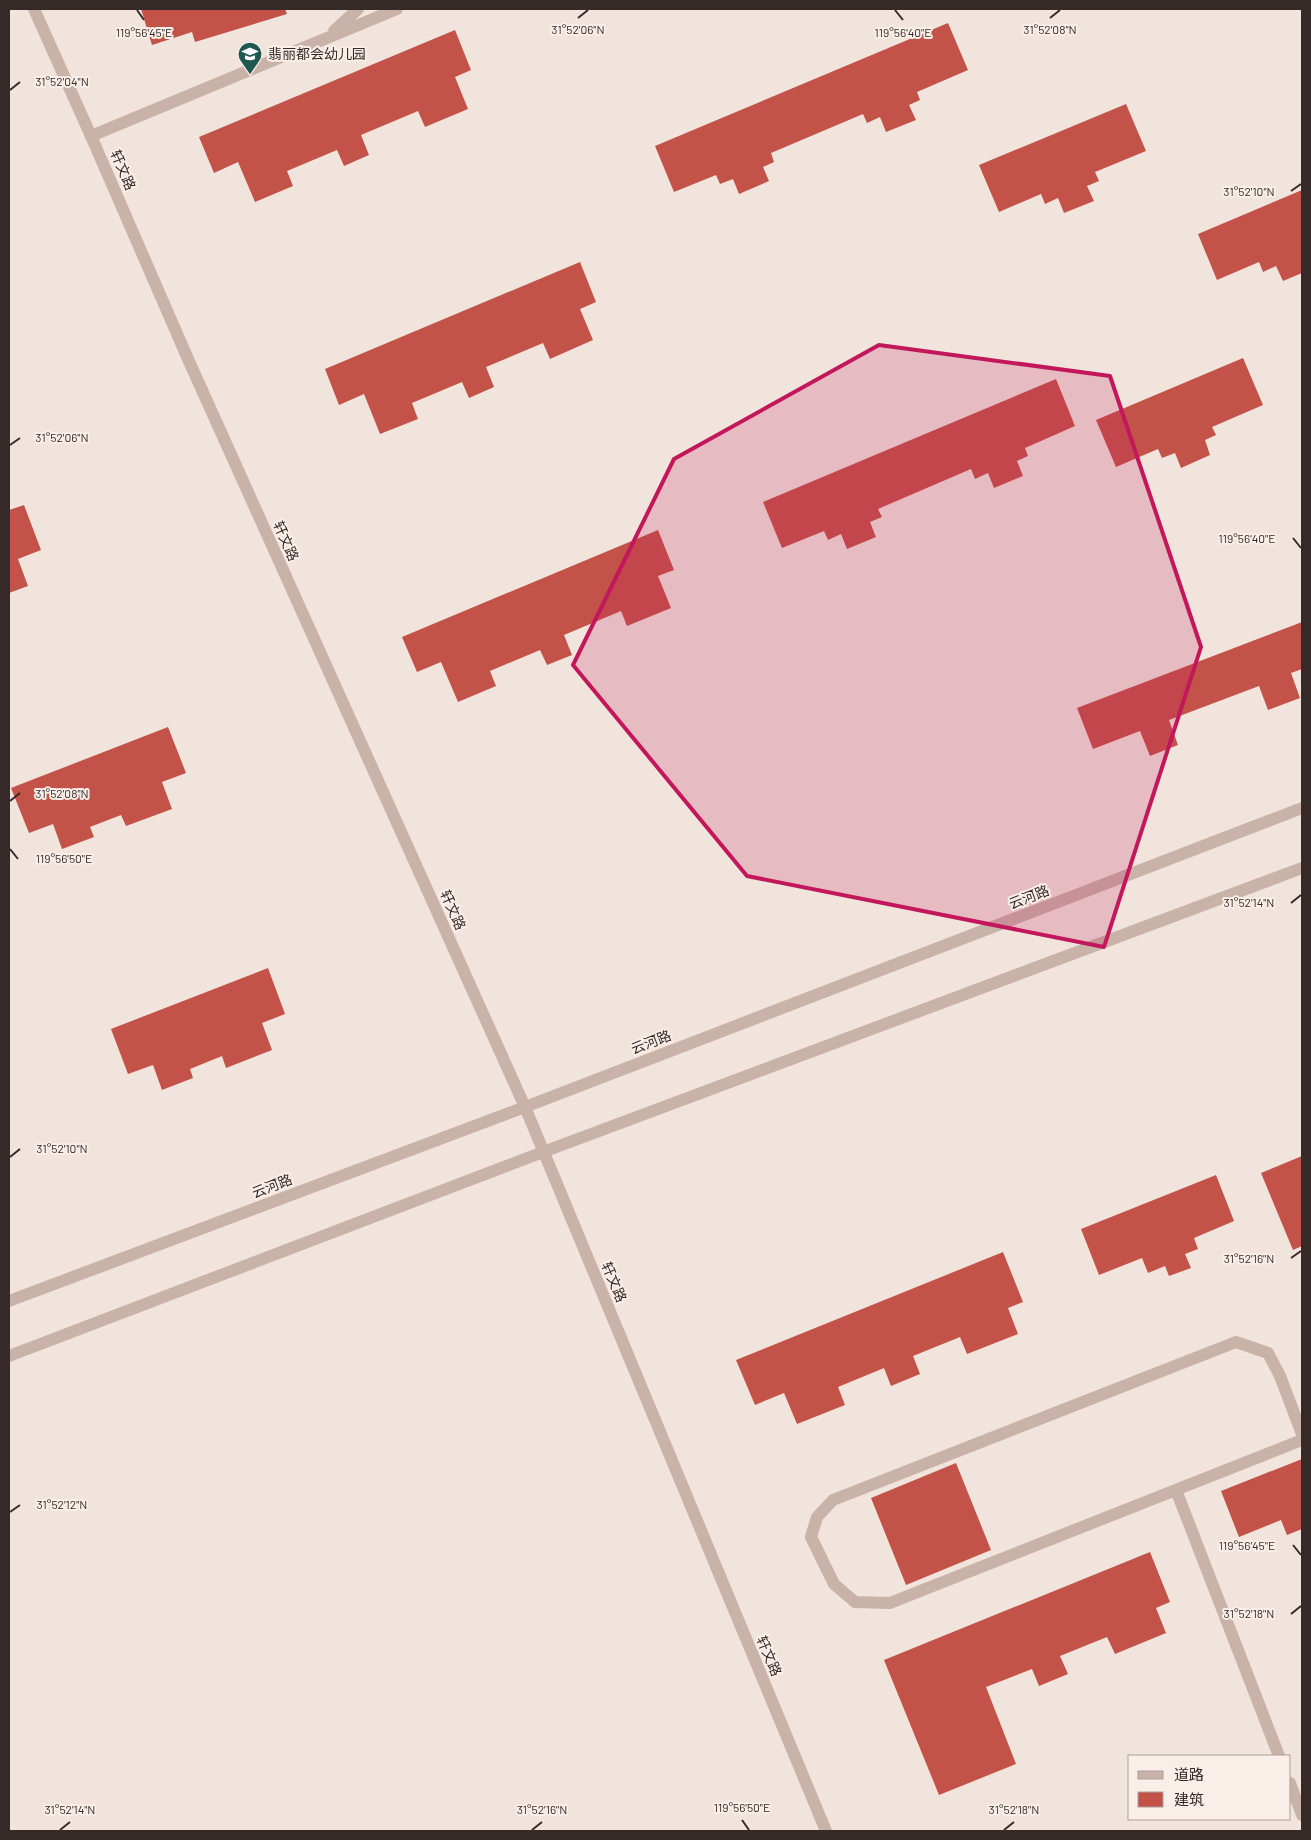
<svg xmlns="http://www.w3.org/2000/svg" width="1311" height="1840" font-family="Barlow,'Noto Sans SC',sans-serif">
<rect width="100%" height="100%" fill="#f1e4dc"/>
<path fill="#c35249" d="M141,9H285L287,14L195,42L192,32L152,45Z
M948,23L968,70L917,92L920,100L909,105L916,120L886,132L880,117L867,123L863,114L771,153L774,162L763,167L769,181L739,194L733,179L720,184L716,175L674,192L655,146Z
M455,30L471,70L455,77L468,109L425,127L418,111L361,135L369,155L344,166L337,150L287,171L293,186L255,202L238,162L214,173L199,137Z
M1126,104L1146,151L1095,172L1099,181L1087,186L1094,201L1064,213L1058,198L1045,204L1041,194L999,212L979,165Z
M1302,190V273L1283,281L1276,266L1263,272L1259,262L1217,280L1198,234Z
M580,262L596,302L580,309L593,340L550,359L543,343L486,367L494,387L469,398L462,382L412,403L418,419L380,434L364,394L339,405L325,369Z
M1243,358L1263,405L1212,427L1216,435L1205,440L1210,455L1181,468L1175,453L1162,458L1158,449L1116,467L1096,420Z
M1056,379L1075,426L1025,448L1028,456L1017,461L1023,476L994,488L988,473L975,479L971,469L878,509L882,517L870,522L876,537L847,549L841,534L828,540L824,531L782,548L763,502Z
M24,505L41,550L18,559L28,586L9,593V510Z
M658,530L674,570L658,576L671,608L627,626L621,611L564,635L572,655L547,665L540,650L490,671L496,686L458,702L441,662L417,672L402,637Z
M1302,622V669L1291,673L1300,698L1268,710L1259,686L1169,720L1178,745L1150,756L1140,731L1093,749L1077,708Z
M168,727L186,773L162,782L172,809L126,826L121,815L90,827L94,837L62,849L53,824L29,833L11,788Z
M268,968L285,1014L262,1023L272,1050L226,1068L222,1056L190,1069L193,1078L162,1090L153,1065L128,1074L111,1029Z
M1302,1156V1246L1293,1250L1261,1173Z
M1216,1175L1234,1221L1194,1238L1198,1249L1185,1254L1191,1268L1169,1276L1165,1266L1148,1273L1142,1258L1099,1275L1081,1229Z
M1003,1252L1023,1302L1008,1308L1018,1334L967,1354L960,1337L913,1356L920,1374L891,1386L884,1368L838,1387L845,1405L797,1424L784,1393L755,1405L736,1360Z
M1302,1459V1529L1287,1535L1281,1520L1239,1537L1221,1491Z
M956,1463L991,1550L906,1585L871,1498Z
M1150,1552L1170,1602L1156,1608L1166,1633L1115,1654L1107,1637L1060,1656L1068,1674L1039,1686L1032,1669L986,1687L1016,1764L939,1795L884,1660Z"/>
<g fill="none" stroke-linecap="round" stroke-linejoin="round">
<path stroke="#c9b2a8" stroke-width="12" d="M34,9L91,136L188,359L525,1107L826,1831
M334,31L358,9
M91,136L397,9
M9,1301L525,1107L1302,808
M9,1356L543,1152L1302,868
M1302,1434L1280,1376L1268,1353L1236,1342L833,1500L817,1517L811,1537L834,1584L855,1602L890,1603L1302,1440
M1176,1490L1279,1756
M1290,1783L1302,1815"/>
</g>
<path fill="#c2185b" fill-opacity="0.2" stroke="#c2185b" stroke-width="4" stroke-linejoin="round" d="M879,345L1110,376L1201,647L1104,947L747,876L573,665L674,459Z"/>
<path fill="none" stroke="#362a28" stroke-width="2" d="M137,10L144,20M895,10L903,20M578,18L588,10M1050,18L1060,10M10,90L20,82M1291,191L1301,184M10,445L20,438M1293,538L1301,548M10,801L20,793M10,849L18,859M1291,903L1301,895M10,1157L20,1149M1291,1258L1301,1251M10,1512L20,1505M1293,1545L1301,1555M1291,1614L1301,1606M742,1820L749,1830M60,1830L70,1822M532,1830L542,1822M1004,1830L1014,1822"/>
<defs>
<symbol id="school-pin" viewBox="-11 -11 22 30"><path d="M0 17L-7.5 6A9.5 9.5 0 1 1 7.5 6Z" fill="#1f5751" stroke="#f9efe8"/><path d="M0-5L7-2L0 1L-7-2ZM-4 1L0 2.5L4 1V4Q0 6-4 4Z" fill="#fff"/></symbol>
</defs>
<g fill-rule="evenodd">
<use href="#school-pin" x="236" y="40" width="28" height="38"/>
</g>
<g text-anchor="middle" stroke-width="4" stroke-linejoin="round" paint-order="stroke">
<g font-size="14" fill="#362a28" stroke="#f9efe8" text-anchor="start">
<text x="268" y="59">翡丽都会幼儿园</text>
</g>
<g font-size="14" fill="#362a28" stroke="#f9efe8">
<text transform="translate(123 170) rotate(67)" y="5">轩文路</text>
<text transform="translate(286 541) rotate(66)" y="5">轩文路</text>
<text transform="translate(1029 897) rotate(-21)" y="5">云河路</text>
<text transform="translate(453 910) rotate(66)" y="5">轩文路</text>
<text transform="translate(651 1042) rotate(-21)" y="5">云河路</text>
<text transform="translate(272 1186) rotate(-21)" y="5">云河路</text>
<text transform="translate(614 1282) rotate(67)" y="5">轩文路</text>
<text transform="translate(769 1656) rotate(67)" y="5">轩文路</text>
</g>
</g>
<g font-size="12" text-anchor="middle" fill="#362a28" stroke="#f9efe8" stroke-width="4" stroke-linejoin="round" paint-order="stroke">
<text x="1050" y="34">31°52'08"N</text>
<text x="578" y="34">31°52'06"N</text>
<text x="144" y="37">119°56'45"E</text>
<text x="903" y="37">119°56'40"E</text>
<text x="62" y="86">31°52'04"N</text>
<text x="1249" y="196">31°52'10"N</text>
<text x="62" y="442">31°52'06"N</text>
<text x="1247" y="543">119°56'40"E</text>
<text x="62" y="798">31°52'08"N</text>
<text x="64" y="863">119°56'50"E</text>
<text x="1249" y="907">31°52'14"N</text>
<text x="62" y="1153">31°52'10"N</text>
<text x="1249" y="1263">31°52'16"N</text>
<text x="62" y="1509">31°52'12"N</text>
<text x="1247" y="1550">119°56'45"E</text>
<text x="1249" y="1618">31°52'18"N</text>
<text x="742" y="1812">119°56'50"E</text>
<text x="70" y="1814">31°52'14"N</text>
<text x="542" y="1814">31°52'16"N</text>
<text x="1014" y="1814">31°52'18"N</text>
</g>
<rect width="1311" height="1840" fill="none" stroke="#362a28" stroke-width="20"/>
<rect x="1128" y="1755" width="162" height="65" fill="#f9efe8" stroke="#aba09b"/>
<rect x="1138" y="1771" width="25" height="8" fill="#c9b2a8" stroke="#aba09b"/>
<text x="1174" y="1780" font-size="15" fill="#362a28">道路</text>
<rect x="1138" y="1792" width="25" height="15" fill="#c35249" stroke="#aba09b"/>
<text x="1174" y="1805" font-size="15" fill="#362a28">建筑</text>
</svg>
